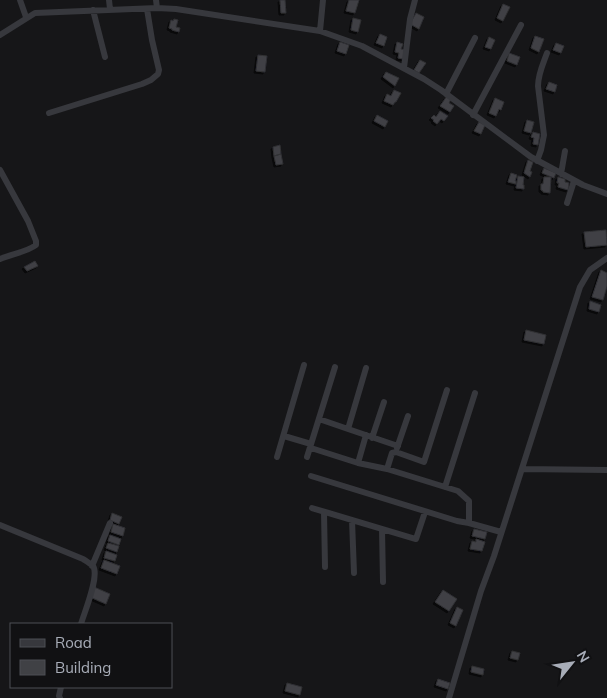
<svg xmlns="http://www.w3.org/2000/svg" width="607" height="698" font-family="Mulish,sans-serif">
<defs>
<filter id="shadow"><feDropShadow dx="-2" dy="2" stdDeviation="0" flood-color="#0009"/></filter>
</defs>
<rect width="100%" height="100%" fill="#161618"/>
<path fill="#404145" stroke="#303034" filter="url(#shadow)" d="M280,0H285L286,13H281Z
M349,0H359L355,13L346,11Z
M503,4L510,7L503,21L497,18Z
M416,13L424,17L419,29L410,24Z
M353,18L361,20L358,32L351,30Z
M174,19L178,20L176,27L180,28L179,32L172,30V29L169,28L171,20L173,21Z
M380,34L387,37L384,46L376,43Z
M535,36L544,39L539,52L531,48Z
M489,37L495,40L491,49L485,47Z
M340,42L349,45L346,54L337,51Z
M397,42L403,44L401,49L406,50L403,59L398,58L399,53L395,52Z
M556,43L564,46L561,53L553,50Z
M509,53L520,57L517,65L507,61Z
M258,55L267,56L265,72L256,71Z
M420,60L426,63L419,73L414,70Z
M386,72L399,78L395,86L383,77Z
M549,82L557,85L555,92L546,89Z
M394,90L401,93L396,102H395L393,105L384,101L387,94L391,96Z
M447,96L451,99L449,103L454,106L450,112L440,106Z
M495,98L504,102L501,110L499,109L496,116L489,113Z
M440,111L448,116L444,121L441,119L437,124L433,121L434,120L431,118L434,115L436,117Z
M377,115L388,121L385,127L374,121Z
M527,120L534,122L531,133L524,131Z
M479,122L485,125L481,134L474,131Z
M533,132L540,134L538,145L533,144L534,138L531,137Z
M280,145L281,154L274,156L273,147Z
M281,154L283,164L276,165L274,156Z
M528,160L533,162L530,171L532,172L530,177L524,173Z
M544,168L556,173L554,178L542,173Z
M511,173L517,175L515,181H516V184L508,182Z
M518,176L524,177L523,185H524V189L516,188Z
M544,177H551L550,193L543,192V191L541,190V184H543Z
M558,177L565,179V182L569,183L568,190L558,187L559,183H557Z
M606,230L607,245L586,247L584,232Z
M35,261L38,266L27,271L24,267Z
M601,270L607,273V286L603,300L592,297Z
M590,301L601,305L599,312L589,309Z
M526,330L546,335L544,344L524,340Z
M112,513L122,517L119,524L110,520Z
M113,524L125,528L123,536L111,532Z
M474,529L487,532L485,539L472,536Z
M110,535L121,539L119,545L108,541Z
M476,539L485,542L482,551L470,549L472,541L476,542Z
M108,543L119,546L117,552L106,548Z
M106,551L117,555L115,561L104,558Z
M104,560L120,566L117,574L101,568Z
M94,587L110,594L106,604L90,597Z
M443,590L457,599L449,611L435,602Z
M457,607L463,610L456,626L450,623Z
M512,651L520,653L518,660L510,658Z
M472,666L484,669L483,675L471,672Z
M438,679L450,683L448,689L436,685Z
M287,683L302,687L300,695L285,691Z"/>
<g fill="none" stroke-linecap="round" stroke-linejoin="round">
<path stroke="#37383d" stroke-width="6" d="M20,0L26,17
M109,0L110,9
M156,0L157,8
M93,10L105,57
M320,31L323,0
M0,35L35,13L157,8L176,9L320,31L362,46L424,79L441,90L531,157L583,185L607,194
M404,68L410,19L415,0
M446,94L475,38
M49,113L142,84L151,80L158,74L159,70L152,40L147,9
M473,115L521,25
M537,161L541,150L544,135L538,86C538,74 543,64 547,53
M0,170L28,221L36,241V245C27,252 11,254 0,259
M561,174L565,151
M567,203L574,181
M366,368L348,429L398,446
M319,419L348,429
M284,436L311,444
M372,438L384,402
M311,448L358,463L387,469L458,491L469,501V523
M397,448L408,416
M277,457L304,365
M307,457L335,367
M358,463L366,435
M387,469L392,453L396,452L424,462L447,390
M522,469L607,470
M311,476L457,521L469,523L501,532
M445,487L475,393
M312,508L416,539L425,512
M324,512L325,567
M352,520L354,573
M0,525L83,559C86,561 91,564 93,566C100,576 84,613 81,624
M382,529L383,582
M92,566L110,523
M60,698L59,696L61,687
M449,698L481,591L494,556L580,287L590,270L607,258"/>
</g>
<rect x="10" y="623" width="162" height="65" fill="#111113" stroke="#4d4f55"/>
<rect x="20" y="639" width="25" height="8" fill="#37383d" stroke="#4d4f55"/>
<text x="55" y="648" font-size="15" fill="#a8adb8">Road</text>
<rect x="20" y="660" width="25" height="15" fill="#404145" stroke="#4d4f55"/>
<text x="55" y="673" font-size="15" fill="#a8adb8">Building</text>
<g transform="translate(572 663) rotate(60)" stroke="#111113" stroke-width="4" paint-order="stroke">
<path d="M0-4L9 19L0 12L-9 19Z" fill="#a8adb8"/>
<text y="-8" font-size="14" font-weight="bold" text-anchor="middle" fill="#a8adb8">N</text>
</g>
</svg>
